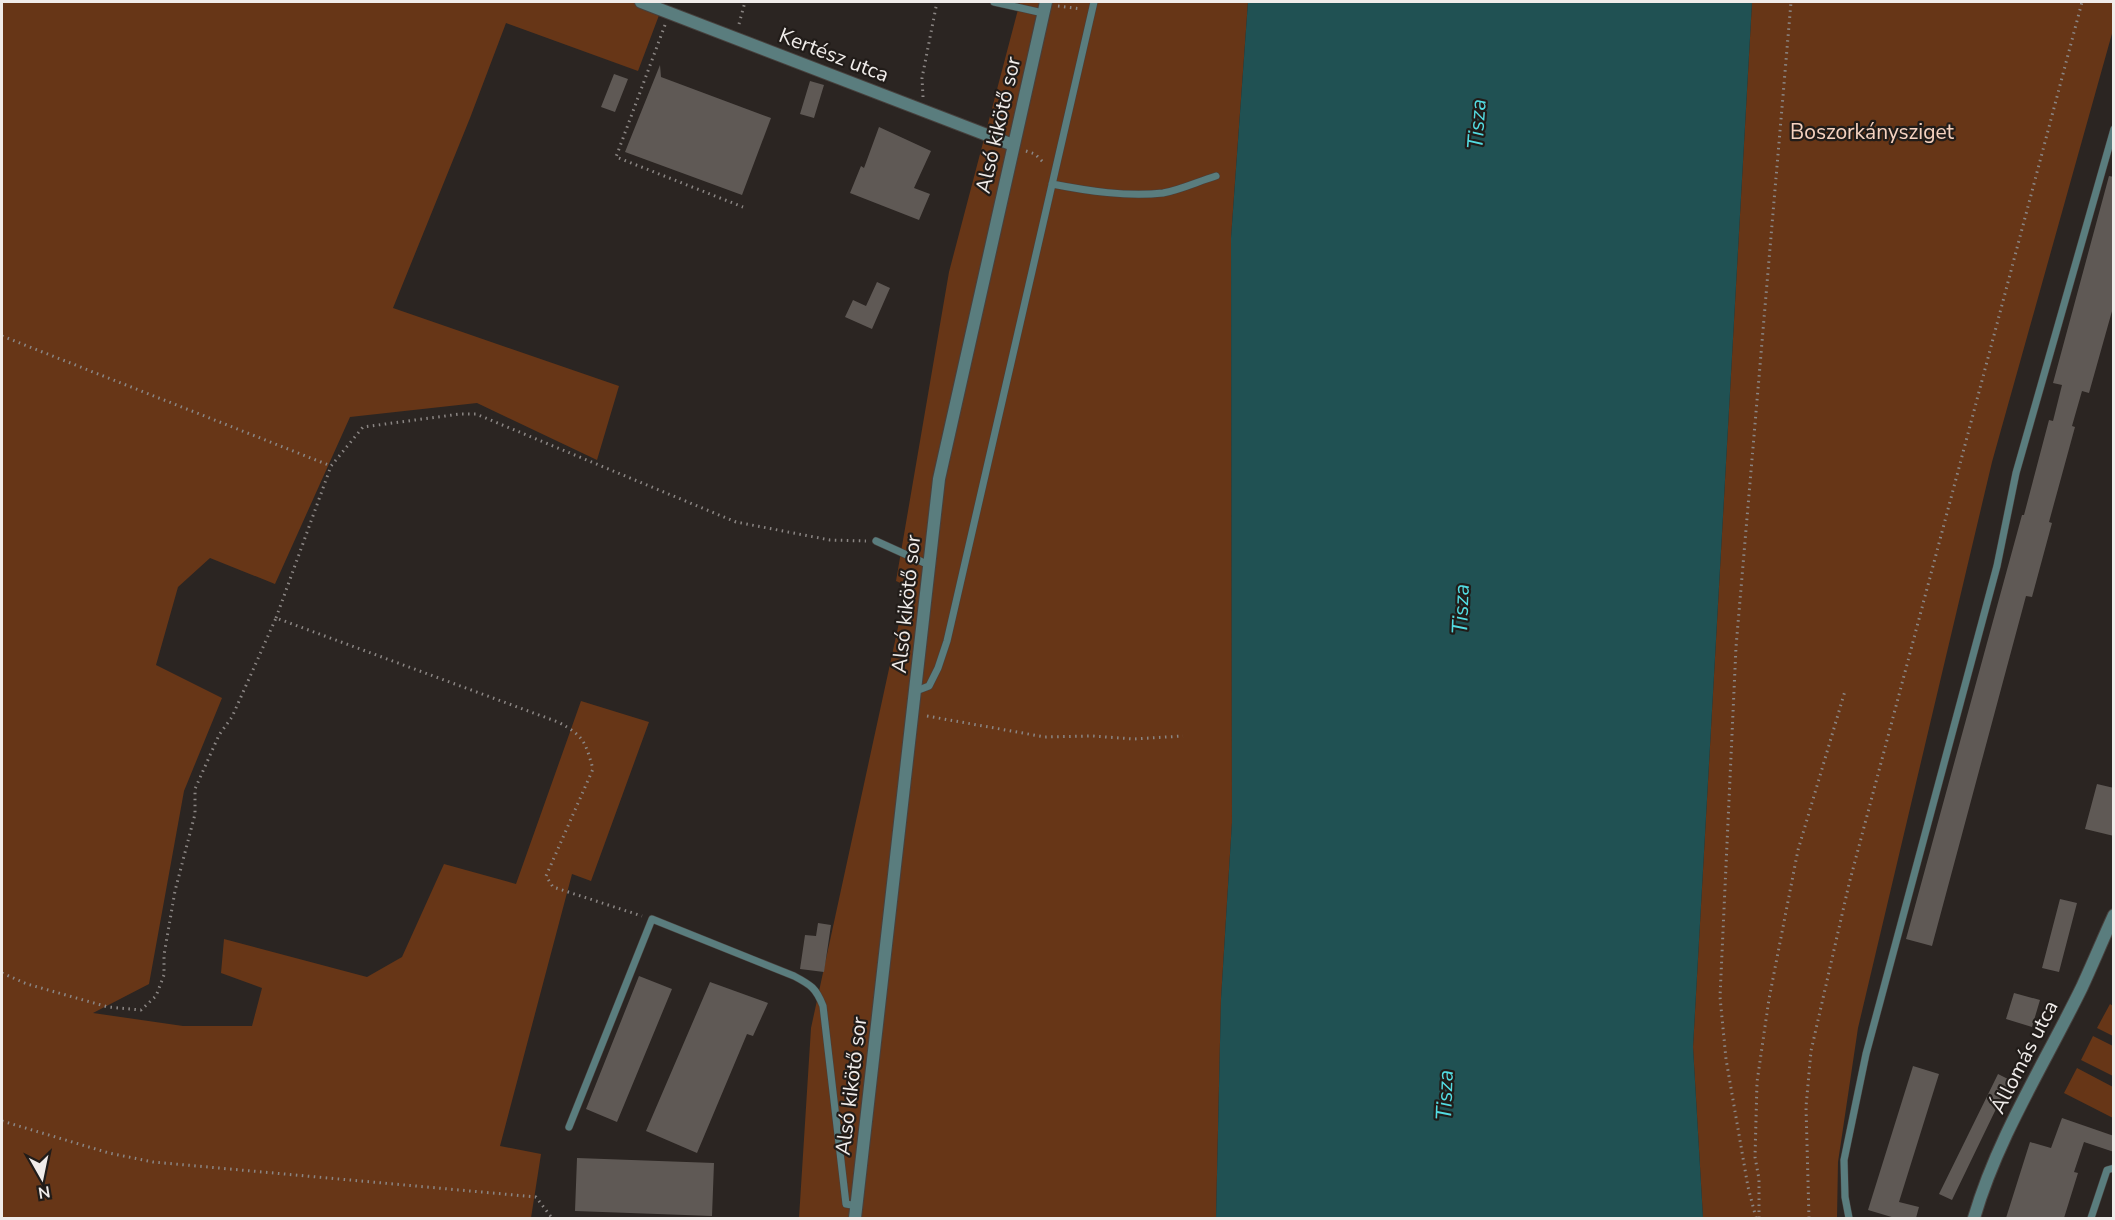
<svg xmlns="http://www.w3.org/2000/svg" width="2115" height="1220" font-family="'Nunito Sans',sans-serif">
<rect width="100%" height="100%" fill="#2b2522"/>
<path fill="#673617" d="M2,2H664L638,71L506,23L470,118L393,308L619,386L597,460L477,403L350,417L275,584L210,558L178,587L156,665L222,698L184,791L149,984L93,1013L183,1026H252L262,988L221,973L224,939L367,977L402,957L444,864L516,884L581,701L649,722L591,881L572,874L500,1146L541,1154L531,1218H2Z
M1020,2H1248L1231,238L1232,822L1221,999L1216,1218H799L811,1028L907,586L896,581L949,272Z
M1752,2H2113V30L1992,462L1858,1028L1838,1162L1837,1218H1703L1693,1047Z
M2110,1004L2113,1006V1036L2097,1028Z
M2093,1036L2113,1046V1076L2081,1060Z
M2077,1068L2113,1087V1118L2064,1093Z"/>
<path fill="#205153" d="M1248,2H1752L1693,1047L1703,1218H1216L1221,999L1232,822L1231,238Z"/>
<path fill="#5f5955" d="M660,65L661,77L771,118L742,195L625,152Z
M614,74L628,79L615,112L601,107Z
M810,81L824,85L814,118L800,114Z
M879,127L931,151L914,188L930,194L919,220L850,193L861,166L864,168Z
M2109,176L2114,177V304L2089,393L2082,391L2072,426L2075,427L2049,522L2052,523L2032,597L2026,596L1932,946L1906,939L2022,515H2024L2049,420L2053,421L2062,385L2053,383Z
M877,282L890,288L872,329L845,317L853,300L866,306Z
M2097,784L2114,788V836L2085,829Z
M2060,899L2077,903L2059,972L2042,968Z
M818,923L831,925L824,972L800,969L805,935L816,936Z
M639,976L672,989L617,1122L586,1109Z
M710,982L768,1003L753,1036L747,1034L697,1153L646,1131Z
M2014,993L2040,1000L2032,1027L2006,1019Z
M1913,1066L1939,1074L1899,1202L1919,1207L1916,1218H1895L1868,1210Z
M1998,1074L2010,1080L1952,1200L1939,1194Z
M2062,1118L2114,1136V1152L2084,1142L2074,1172L2078,1173L2064,1218H2006L2030,1142L2051,1148Z
M577,1158L714,1163L712,1216L575,1211Z"/>
<g fill="none" stroke-linecap="round" stroke-linejoin="round">
<defs>
<path id="lane" d="M994,2L1043,13
M1052,184C1088,191 1127,197 1163,193C1180,190 1199,181 1216,176
M876,541L929,565
M916,691L929,686L938,668L947,641L1094,2
M569,1127L652,919L794,976C811,985 816,988 823,1006L846,1204L857,1206
M1849,1218L1845,1197L1844,1160L1866,1054L1997,566L2016,473L2114,129
M2091,1218L2107,1170L2114,1168"/>
<path id="street" d="M641,2L1013,145
M855,1218L939,479L1046,2
M1974,1218C1998,1136 2045,1063 2082,987C2093,963 2103,939 2114,915"/>
</defs>
<use href="#lane" stroke="#47413e" stroke-width="8"/>
<use href="#street" stroke="#47413e" stroke-width="14"/>
<path stroke="#8b8684" stroke-width="3" stroke-dasharray="1.5 4.5" stroke-linecap="butt" d="M1058,6L1081,9
M739,24L745,2
M665,25L616,157L743,207
M923,97L922,78L937,2
M1026,151L1035,154L1045,164
M2,336L331,466
M276,618L331,466L363,427L460,414H476L736,522L830,540L866,541
M927,716L1045,737L1093,736L1133,739L1183,736
M2,973L27,984L108,1007L141,1010L156,996L164,975V955L175,891L195,814V789L219,735L232,717L276,618L558,722C584,736 585,741 593,769L546,876L553,887L642,916
M2,1121L109,1153L153,1162L536,1197L552,1218
M1756,1218L1748,1187L1726,1059L1720,997L1736,647L1791,2
M1759,1218V1179L1755,1157L1757,1082L1769,999L1798,850L1845,691
M1809,1218L1806,1107L1811,1051L1849,884L2082,2"/>
<use href="#lane" stroke="#5a7d7e" stroke-width="7"/>
<use href="#street" stroke="#5a7d7e" stroke-width="12"/>
</g>
<g text-anchor="middle" stroke-width="4.5" stroke-linejoin="round" paint-order="stroke">
<g font-size="21" fill="#f0ecea" stroke="#211c19">
<text transform="translate(834 55) rotate(21)" y="7">Kertész utca</text>
<text transform="translate(998 125) rotate(-77)" y="7">Alsó kikötő sor</text>
<text transform="translate(906 604) rotate(-84)" y="7">Alsó kikötő sor</text>
<text transform="translate(2024 1057) rotate(-63)" y="7">Állomás utca</text>
<text transform="translate(851 1086) rotate(-83)" y="7">Alsó kikötő sor</text>
</g>
<g font-size="21" fill="#f5d2c0" stroke="#211c19">
<text x="1872" y="139">Boszorkánysziget</text>
</g>
<g font-size="22" font-style="italic" fill="#53dce2" stroke="#211c19">
<text transform="translate(1476 124) rotate(-86)" y="8">Tisza</text>
<text transform="translate(1460 609) rotate(-88)" y="8">Tisza</text>
<text transform="translate(1444 1095) rotate(-88)" y="8">Tisza</text>
</g>
</g>
<rect width="2115" height="1220" fill="none" stroke="#f0ecea" stroke-width="6"/>
<g transform="translate(42 1178) rotate(171)" stroke="#211c19" stroke-width="4.5" paint-order="stroke">
<path d="M0-4.5L10 22L0 15L-10 22Z" fill="#f0ecea"/>
<text y="-9" font-size="16" font-weight="bold" text-anchor="middle" fill="#f0ecea">N</text>
</g>
</svg>
